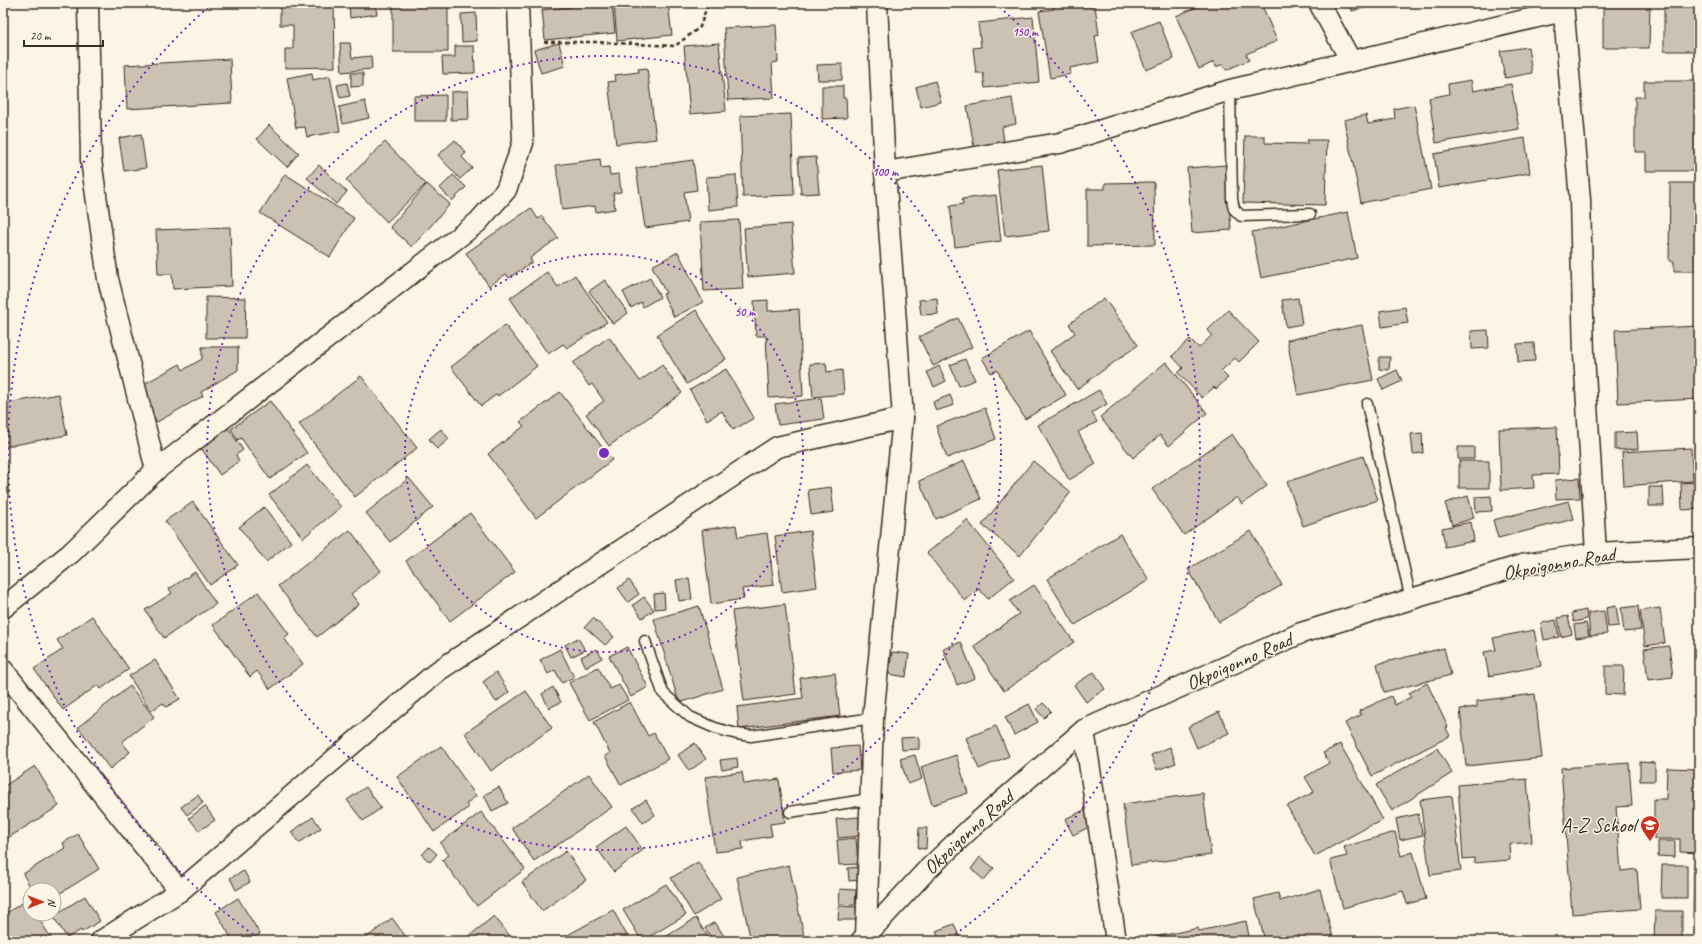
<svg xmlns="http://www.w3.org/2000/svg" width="1702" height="944" font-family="Caveat,sans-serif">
<rect width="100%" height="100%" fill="#fcf5e5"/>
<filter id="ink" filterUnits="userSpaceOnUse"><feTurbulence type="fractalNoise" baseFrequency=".025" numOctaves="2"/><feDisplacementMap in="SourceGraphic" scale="8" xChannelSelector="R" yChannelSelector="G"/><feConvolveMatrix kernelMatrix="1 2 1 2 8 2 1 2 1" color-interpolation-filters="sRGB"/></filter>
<g filter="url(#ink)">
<path fill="#ccc2b3" stroke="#3b2a1e" d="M334,3L335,67L285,68V49H293V25H280V4Z
M349,3H375L377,14L350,18Z
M393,3H448V52H393Z
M604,3H612L615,33L545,40L542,10Z
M614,3H668L672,35L617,41Z
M971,3H1025L971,8Z
M1053,3H1089L1090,7L1095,6L1099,35L1095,36L1099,62L1070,68L1071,74L1050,78L1039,11L1054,9Z
M1206,3H1261L1277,41L1246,54L1249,60L1226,70L1223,64L1216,67L1214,62L1199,69L1176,16Z
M1350,3H1381L1352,11Z
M1603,3H1650L1649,48H1603Z
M1664,3H1699V51H1664Z
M476,13L477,41L462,42L461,14Z
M1033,17L1039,82L985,88L983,73H976L973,48L981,47L978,23Z
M1159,21L1174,59L1146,70L1131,32Z
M776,25L778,62L772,63L774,98L728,100L724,28Z
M340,43H350L352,58L371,56L372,69L342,72Z
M559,43L565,66L541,73L534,50Z
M719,43L726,111L690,114L684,46Z
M455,46H474L475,73L443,74L442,57H455Z
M1528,47L1532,73L1505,78L1500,51Z
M230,59L232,103L127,109L125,65Z
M842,64V80H818L817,65Z
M647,68L656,139L616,144L608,82L616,81L615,75L639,72L638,69Z
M312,73L313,80L330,76L340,131L307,137L305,127L296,128L287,78Z
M351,73H363V86L351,87Z
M1471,80L1473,91L1511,84L1519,129L1436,143L1429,98L1449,94L1448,84Z
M935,81L941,102L921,107L916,87Z
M1644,81H1699V171H1646V152H1635V97H1644Z
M347,83L350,96L340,98L337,85Z
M822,86H843V98H846L847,118L822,119Z
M468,91L469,119L451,120V92Z
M446,95V121H414V96Z
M1012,98L1016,124L1002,127L1004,142L974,147L967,106Z
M365,101L369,118L343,124L339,107Z
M1414,105L1431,189L1361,203L1344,120L1366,115L1368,124L1395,119L1394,109Z
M791,114L794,195L743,197L740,116Z
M269,125L299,153L287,167L257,139Z
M141,134L146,168L124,171L119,138Z
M1245,136H1265V143L1307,144V140H1327L1325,205L1243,203Z
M1525,138L1530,173L1439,188L1434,154Z
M455,140L466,153L462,157L472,168L460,179L438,155Z
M385,142L426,184L387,222L346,180Z
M816,157L819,193L801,194L798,158Z
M600,159L601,168L609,167L610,175L619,174L621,192L613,193L615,209L596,212L595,206L562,210L556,165Z
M693,160L697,190L684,192L688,222L645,228L636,168Z
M319,165L347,192L336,204L307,178Z
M1042,165L1049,231L1005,236L997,170Z
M1226,165L1231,230L1192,233L1187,168Z
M285,174L354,218L330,257L260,213Z
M453,175L466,187L452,201L440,188Z
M736,175L738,207L708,210L706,177Z
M1154,182L1155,245L1087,246V189H1105V183Z
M1670,183H1699V271H1674V261H1669Z
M427,184L450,204L412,247L390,227Z
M996,195L1001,241L955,247L950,206L963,204L962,199Z
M531,208L538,219L542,216L558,238L530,258L532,262L509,278L506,274L489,286L466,253Z
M1348,212L1357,258L1261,278L1252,232Z
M739,220L743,289L704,291L700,222Z
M791,224L795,273L748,277L744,228Z
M230,227L232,286L173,289L172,274H158L156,230Z
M678,252L703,302L674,317L663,294L666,293L652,266Z
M547,272L558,287L575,275L607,322L567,348L563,344L548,354L510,298Z
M650,278L660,297L643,307L641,302L631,308L623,292Z
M605,280L628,313L613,324L589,291Z
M206,297L246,298L245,338H206Z
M937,298L938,314L921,315L919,300Z
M1104,298L1138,345L1077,389L1050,351L1075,333L1069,324Z
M1298,298L1302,324L1286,327L1282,300Z
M768,300V311L799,309L803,396L769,398L766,336H756L754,301Z
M1405,307L1408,323L1382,327L1380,311Z
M696,310L726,359L687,384L657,335Z
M1228,310L1259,342L1239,362L1235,358L1221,371L1228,378L1216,389L1214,387L1202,398L1178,373L1183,368L1172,356L1190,339L1199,348L1212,335L1208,330Z
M958,318L972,347L933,366L919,337Z
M505,325L537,366L498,396L497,394L481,406L451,367Z
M1362,325L1373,380L1298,395L1287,340Z
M1699,326V399L1618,403L1615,330Z
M1488,330L1489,348L1472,349L1471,331Z
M1029,331L1066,395L1025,419L997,370L991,373L982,358Z
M609,337L640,381L662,365L682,393L609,446L586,414L604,401L592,384L589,386L573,363Z
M1534,343L1535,361L1518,362L1517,344Z
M202,347H238V370L201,392L203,396L157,422L137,388L180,364L183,370L202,359Z
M1379,357H1390L1389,370L1379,369Z
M965,359L975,380L959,386L950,365Z
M1166,362L1207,413L1169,446L1160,435L1133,458L1100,417Z
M826,363L827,372L842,370L844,394L813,397L810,364Z
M939,366L946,381L934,387L927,372Z
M726,369L754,418L733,430L722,411L707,420L690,390Z
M1397,370L1402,381L1383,390L1378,379Z
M361,376L417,448L355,497L299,424Z
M1099,390L1107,404L1092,413L1097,422L1078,432L1096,464L1069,480L1038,425Z
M560,392L612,460L536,518L488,454L524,426L520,422Z
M59,394L67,435L3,447V404Z
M950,395L954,405L936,411L933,402Z
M821,398L824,419L778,425L775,404Z
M270,401L307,453L270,479L241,438L238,440L231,429Z
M985,408L996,439L947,458L936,426Z
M1557,427L1559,474L1533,475L1534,488L1501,490L1499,429Z
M228,428L243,450L236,455L239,461L220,475L201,448Z
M441,429L449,439L437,449L429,439Z
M1637,432L1638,449L1615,450V433Z
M1422,433L1423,453L1413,454L1411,434Z
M1232,434L1267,486L1242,504L1237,497L1184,535L1152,489Z
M1458,447H1474V459H1458Z
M1691,448L1693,481L1624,486L1622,452Z
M1363,456L1378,500L1303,526L1287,482Z
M964,461L981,499L936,519L919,481Z
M1033,461L1071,492L1020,556L982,525Z
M1459,461H1489V488H1459Z
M307,465L341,507L303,538L269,495Z
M409,478L433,507L390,542L366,513Z
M1579,478L1580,498L1556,499L1555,480Z
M1699,482V509L1682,510L1681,483Z
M831,487L834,512L811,515L808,490Z
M1649,487H1663L1664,506H1649Z
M1468,496L1474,518L1452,525L1445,503Z
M1491,496L1492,511L1476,512L1475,497Z
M1569,501L1574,519L1498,538L1493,520Z
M193,502L238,565L210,585L165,521Z
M264,507L291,542L266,562L239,527Z
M470,513L515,572L450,621L406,561Z
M967,520L1014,578L988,599L979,589L965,601L927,553Z
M1471,522L1474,541L1445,547L1442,528Z
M736,525L738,537L767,533L774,585L742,589L744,599L711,604L702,530Z
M350,530L381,571L351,594L359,604L317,637L278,586Z
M810,531L817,587L782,592L775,536Z
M1251,531L1282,585L1219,622L1188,569Z
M1120,534L1149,580L1075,625L1047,579Z
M195,572L216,604L164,638L145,610L172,593L169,589Z
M689,578L692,599L679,601L676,580Z
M629,580L639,594L628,602L618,588Z
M1034,585L1074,642L1004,691L974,646L1019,614L1010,601Z
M258,592L289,634L284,638L303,664L270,689L257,671L250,677L213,625Z
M664,593L665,608L655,609L654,594Z
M644,597L654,610L642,618L633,605Z
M785,604L796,694L744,701L732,611Z
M699,606L723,689L679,703L654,619Z
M1616,606L1619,626L1608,627L1606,608Z
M1638,606L1641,630L1624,632L1621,608Z
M1660,608L1665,643L1645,646L1640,611Z
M1586,610L1587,619L1574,622L1572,613Z
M1604,611L1607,634L1590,636L1588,613Z
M92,616L129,669L101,689L98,685L63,710L34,669L63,649L57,640Z
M1568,616L1572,634L1561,637L1558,618Z
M593,618L614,637L605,645L585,627Z
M1556,620L1559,637L1544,640L1541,623Z
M1586,623L1589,636L1576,638L1574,625Z
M1534,630L1541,666L1489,676L1484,652L1496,650L1493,638Z
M578,638L585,650L571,657L565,645Z
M961,642L975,678L957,685L943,649Z
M1669,646L1673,677L1648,680L1644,649Z
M627,647L648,687L631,697L609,656Z
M1444,648L1451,675L1384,692L1377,664Z
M560,649L574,677L562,683L555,670L548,674L540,660Z
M597,649L602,658L586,667L581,657Z
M892,652L909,654L906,677L889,674Z
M155,660L180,699L166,707L163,703L151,711L129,676Z
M1605,666H1624L1623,695L1605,694Z
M598,667L610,689L619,685L628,700L590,720L569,683Z
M496,672L509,692L496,702L483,682Z
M1094,672L1105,689L1086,702L1074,685Z
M835,673L840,716L739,729L737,707L803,698L800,678Z
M1427,683L1448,727L1446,728L1450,736L1372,776L1345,723L1361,715L1359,711L1391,696L1395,705L1411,697L1409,693Z
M130,686L154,717L122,742L130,752L110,769L78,727Z
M553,687L561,702L549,708L542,694Z
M526,691L552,728L491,771L465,733Z
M1535,694L1542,758L1466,766L1460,709L1477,707V701Z
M630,702L648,736L654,733L668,759L621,785L605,756L610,753L594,722Z
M1043,703L1051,711L1044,718L1036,709Z
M1029,704L1038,722L1014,735L1005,717Z
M1219,712L1229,733L1197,748L1188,727Z
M996,726L1009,756L979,769L966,738Z
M919,737V749L902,750L901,738Z
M695,743L706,759L689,771L678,755Z
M1340,744L1383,820L1374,825L1373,824L1315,856L1287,806L1314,792L1305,777L1329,763L1323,753Z
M441,746L476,796L466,804L469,807L434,832L397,777Z
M858,746L860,770L833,772L831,748Z
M1170,747L1176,763L1157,770L1151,755Z
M1437,748L1452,773L1392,811L1376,785Z
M915,755L922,779L908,784L900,759Z
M956,755L968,793L932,805L921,767Z
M737,758L738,767L722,770L720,760Z
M1640,762L1655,763V781H1640Z
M1629,763L1632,806L1616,807L1621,871L1637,869L1640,909L1572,914L1561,768Z
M35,766L59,806L3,841V787Z
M1667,768L1699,769V853L1680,852V839H1654V799H1666Z
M742,772L744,784L779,779L785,822L770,824L772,836L742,841L743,849L715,852L705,777Z
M589,774L612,807L534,861L512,828Z
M1527,779L1532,842L1509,844L1510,860L1474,863V858L1463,859L1458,785Z
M366,787L381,808L363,821L347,800Z
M499,787L508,803L492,811L484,795Z
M1203,793L1211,855L1131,865L1123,804Z
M198,795L203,803L187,815L181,807Z
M1452,796L1461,871L1430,875L1420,800Z
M646,800L655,815L643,823L633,808Z
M205,806L215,820L199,831L189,818Z
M1087,809L1095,824L1073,835L1065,819Z
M481,812L525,869L477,906L442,860L449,855L440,843Z
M1418,814L1423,835L1400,840L1396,819Z
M313,817L321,828L299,843L291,832Z
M859,817L860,836L838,838L836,819Z
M626,826L643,850L614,872L596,847Z
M919,828H927L926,849L918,848Z
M1395,832L1401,856L1413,852L1426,899L1407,904L1403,891L1343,908L1330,860L1347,856L1344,847Z
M78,834L99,869L54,897V890H32L23,874L65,848L63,843Z
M856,838L858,864L839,865L837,840Z
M1658,841H1675V857L1658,856Z
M429,847L437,854L430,862L422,855Z
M566,851L586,880L542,911L522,882Z
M980,857L994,868L984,880L971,869Z
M698,862L721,899L694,916L671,878Z
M1694,864H1699V918H1693Z
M789,865L804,936L782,941H751L737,877Z
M1662,865H1687V898H1661Z
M859,867L860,880L849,881L848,868Z
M244,871L250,882L236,890L230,878Z
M666,884L686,915L642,941L623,910Z
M840,889L856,890L855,905L839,904Z
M1320,889L1334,941H1265L1254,899L1278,893L1280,901Z
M85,896L100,921L82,932L81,930L67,938L53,916Z
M238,898L260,934L247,941H233L216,912Z
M27,900L30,904V914H36L53,941H3V915Z
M839,906L858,907L857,920H838Z
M613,910L630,941H569L566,936Z
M1655,911H1682V941L1654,940Z
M494,916L514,941H463Z
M392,918L409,941H362Z
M696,918L710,941H659Z
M1246,921L1250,941H1152L1151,938L1198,928L1199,931Z
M715,922L727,941H713L705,928Z
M954,924L961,941H940L936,931Z"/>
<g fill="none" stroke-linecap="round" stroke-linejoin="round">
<defs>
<path id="service" d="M1230,90L1232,199L1234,209L1241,216L1310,214
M1367,404L1411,600
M645,641L663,693L690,717L715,728L737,734L751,736L873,718
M790,812L870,799"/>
<g id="minor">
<path d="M88,3L91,160L108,279L156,470"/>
<path d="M1319,3L1351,61"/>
<path d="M1563,3L1580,200L1584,355L1596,553"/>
<path d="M885,172L1060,143L1230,90L1563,11"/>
<path d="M3,608L71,553L156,470L478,222L506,190L523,143L518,3"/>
<path d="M3,670L180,891"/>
<path d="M1084,730L1116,941"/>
<path d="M101,941L180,891L438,671L777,447L903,418"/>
<path id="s1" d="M861,941L925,872L971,828L1084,730L1301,633L1525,564L1596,553L1699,548"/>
<path d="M867,941L866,937L873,718L903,418L885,172L877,3"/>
</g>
</defs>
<use href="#service" stroke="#3b2a1e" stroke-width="13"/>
<use href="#minor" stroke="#3b2a1e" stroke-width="23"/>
<path stroke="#3b2a1e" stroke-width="2.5" stroke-dasharray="4 3" stroke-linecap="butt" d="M544,42H596L675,46L700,27L708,3"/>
<use href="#service" stroke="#fcf5e5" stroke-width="10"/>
<use href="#minor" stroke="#fcf5e5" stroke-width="20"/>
</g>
</g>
<g fill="none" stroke="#7b2cbf" stroke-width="2" stroke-dasharray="2 4">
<circle cx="604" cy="453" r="199"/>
<circle cx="604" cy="453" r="397"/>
<path d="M258 938A596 596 0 0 1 213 3M995 3A596 596 0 0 1 950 938"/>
</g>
<defs>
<symbol id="school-pin" viewBox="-11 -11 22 30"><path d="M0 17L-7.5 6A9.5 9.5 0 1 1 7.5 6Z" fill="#c8321e" stroke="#fcf5e5"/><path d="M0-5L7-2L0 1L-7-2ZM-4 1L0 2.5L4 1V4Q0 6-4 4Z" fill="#fff"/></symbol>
</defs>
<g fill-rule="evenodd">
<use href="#school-pin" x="1639" y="814" width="22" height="30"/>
</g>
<g text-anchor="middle" stroke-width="3" stroke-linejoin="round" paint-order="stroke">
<g font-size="20" fill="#3b2a1e" stroke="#fcf5e5">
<text transform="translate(1559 563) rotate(-10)" y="7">Okpoigonno Road</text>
<text transform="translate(1239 661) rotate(-24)" y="7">Okpoigonno Road</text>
<text dy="7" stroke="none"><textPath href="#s1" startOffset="153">Okpoigonno Road</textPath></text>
</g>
<g font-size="20" fill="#3b2a1e" stroke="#fcf5e5" text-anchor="end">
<text x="1636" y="832">A-Z School</text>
</g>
</g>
<circle cx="604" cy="453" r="6" fill="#7b2cbf" stroke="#fcf5e5" stroke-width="2"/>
<g font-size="12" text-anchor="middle" font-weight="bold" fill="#7b2cbf" stroke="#fcf5e5" stroke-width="3" stroke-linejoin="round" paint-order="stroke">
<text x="1025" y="36">150 m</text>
<text x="885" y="176">100 m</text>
<text x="745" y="316">50 m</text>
</g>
<rect width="1702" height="944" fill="none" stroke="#fcf5e5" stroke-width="16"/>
<rect x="8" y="8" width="1686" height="928" fill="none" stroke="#3b2a1e" stroke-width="1.5" filter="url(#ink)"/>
<g transform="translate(42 902) rotate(90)"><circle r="19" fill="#fcf5e5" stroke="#afa495"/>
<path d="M0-3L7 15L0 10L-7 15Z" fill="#c8321e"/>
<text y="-6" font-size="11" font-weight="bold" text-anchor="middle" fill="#3b2a1e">N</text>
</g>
<path d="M24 40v6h79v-6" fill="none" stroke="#3b2a1e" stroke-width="2"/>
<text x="30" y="40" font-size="12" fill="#3b2a1e" stroke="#fcf5e5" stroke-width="3" paint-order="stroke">20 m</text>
</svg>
